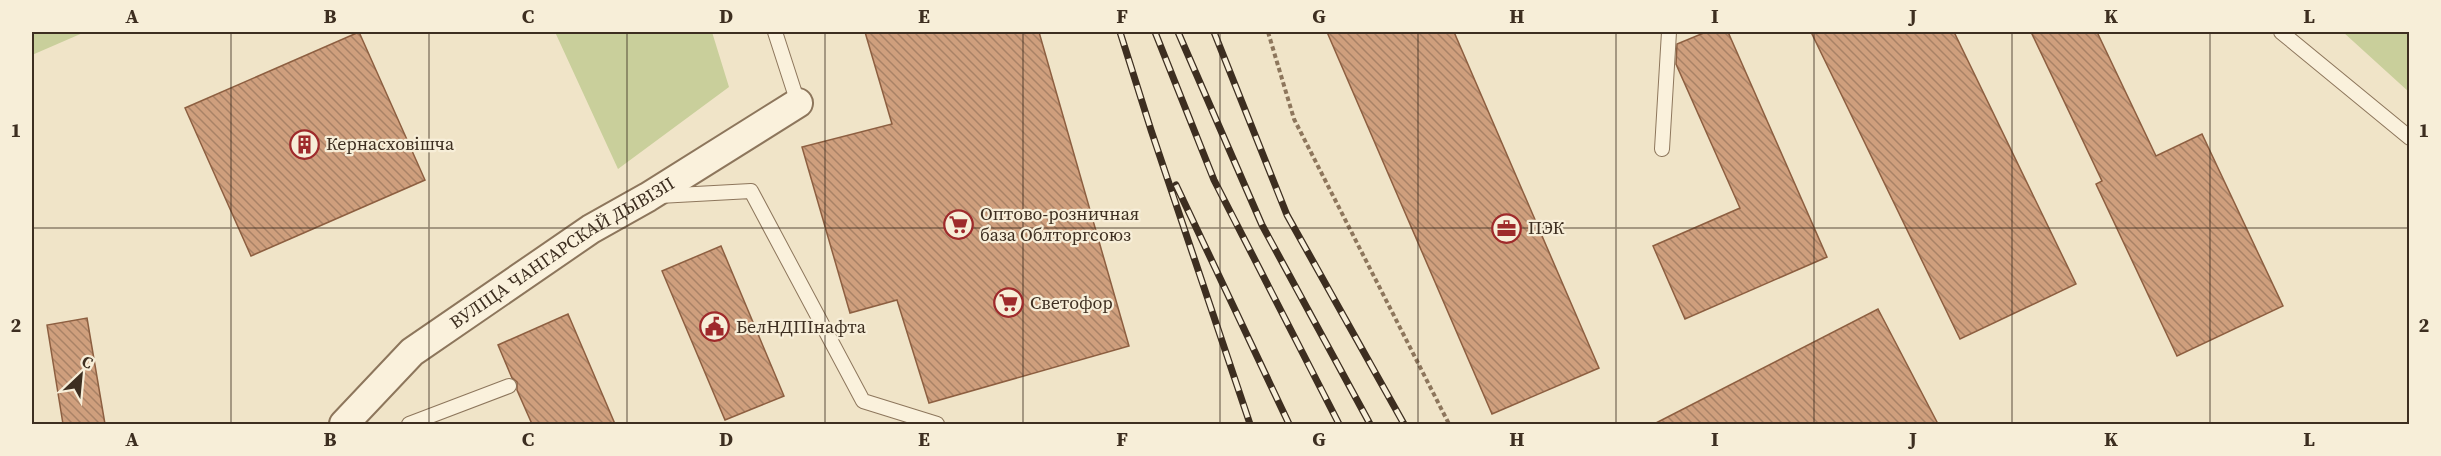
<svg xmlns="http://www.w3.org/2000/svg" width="2441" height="456" font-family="'Source Serif 4',serif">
<defs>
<pattern id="building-back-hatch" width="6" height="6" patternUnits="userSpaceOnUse" patternTransform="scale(1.5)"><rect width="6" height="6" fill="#cf9f7d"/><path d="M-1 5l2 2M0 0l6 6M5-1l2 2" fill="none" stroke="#a98266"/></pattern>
</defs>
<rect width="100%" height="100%" fill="#f0e4c8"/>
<path fill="#c9cf9b" d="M32,32H85L32,55Z
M555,32H712L729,87L618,169Z
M2343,32H2409V92Z"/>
<path fill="url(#building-back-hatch)" stroke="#8d5f41" stroke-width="1.5" d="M359,32L425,180L251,256L185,108Z
M865,32H1039L1129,346L929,403L897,300L850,313L802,147L892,124Z
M1327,32H1454L1599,368L1492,414Z
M1706,32H1728L1827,257L1685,319L1653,246L1740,208L1676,64L1677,44Z
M1811,32H1954L2076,284L1960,339Z
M2031,32H2097L2156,156L2202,134L2283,306L2177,356L2096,184L2102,181Z
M721,246L784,396L725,420L662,271Z
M1878,309L1938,424H1654Z
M568,314L615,424H532L517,390V382L512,378L498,345Z
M87,318L105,424H63L47,325Z"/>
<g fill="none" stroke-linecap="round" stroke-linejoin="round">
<defs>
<path id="lane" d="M775,32L798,103
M2281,32L2410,138
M1662,149L1669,32
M659,196L751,191L863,401L937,424
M409,424L509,386"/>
<g id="street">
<path id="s1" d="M344,424L412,352L591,229L648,197L798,103"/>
</g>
</defs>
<use href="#lane" stroke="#8d765c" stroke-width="16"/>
<use href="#street" stroke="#8d765c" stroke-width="32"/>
<path stroke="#8d765c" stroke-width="4" stroke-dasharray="4.5 3" stroke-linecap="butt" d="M1268,32L1294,119L1449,424"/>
<use href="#lane" stroke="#faf1dc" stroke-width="14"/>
<use href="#street" stroke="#faf1dc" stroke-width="28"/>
<defs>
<path id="rail" d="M1120,32L1151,130L1250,424
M1155,32L1214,180L1339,424
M1178,32L1262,225L1370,424
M1214,32L1287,215L1404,424
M1176,185L1289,424"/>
</defs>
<use href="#rail" stroke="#3d2e20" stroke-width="7"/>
<use href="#rail" stroke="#f7eed8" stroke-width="4.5" stroke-dasharray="14" stroke-linecap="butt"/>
</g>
<path fill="none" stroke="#3d2e20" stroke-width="1.5" stroke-opacity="0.55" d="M231,32V424M429,32V424M627,32V424M825,32V424M1023,32V424M1220,32V424M1418,32V424M1616,32V424M1814,32V424M2012,32V424M2210,32V424M32,228H2410"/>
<defs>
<symbol id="building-ring" viewBox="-11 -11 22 22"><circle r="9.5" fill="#f7eed8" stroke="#9e2a2b" stroke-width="1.5"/><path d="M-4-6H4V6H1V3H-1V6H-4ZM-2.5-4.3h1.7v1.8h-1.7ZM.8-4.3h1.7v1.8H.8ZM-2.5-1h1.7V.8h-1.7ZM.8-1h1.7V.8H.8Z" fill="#9e2a2b"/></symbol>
<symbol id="supermarket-ring" viewBox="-11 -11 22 22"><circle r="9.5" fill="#f7eed8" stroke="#9e2a2b" stroke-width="1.5"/><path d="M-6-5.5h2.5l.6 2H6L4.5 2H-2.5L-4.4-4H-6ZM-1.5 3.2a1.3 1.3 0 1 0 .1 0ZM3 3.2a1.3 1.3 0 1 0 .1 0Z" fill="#9e2a2b"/></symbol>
<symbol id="office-ring" viewBox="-11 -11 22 22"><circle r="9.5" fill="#f7eed8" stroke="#9e2a2b" stroke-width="1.5"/><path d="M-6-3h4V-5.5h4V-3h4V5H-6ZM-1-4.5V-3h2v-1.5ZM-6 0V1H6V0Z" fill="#9e2a2b"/></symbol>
<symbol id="civic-ring" viewBox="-11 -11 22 22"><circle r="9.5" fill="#f7eed8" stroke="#9e2a2b" stroke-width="1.5"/><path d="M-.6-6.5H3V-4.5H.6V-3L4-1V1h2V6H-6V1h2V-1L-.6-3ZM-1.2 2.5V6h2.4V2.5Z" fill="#9e2a2b"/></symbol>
</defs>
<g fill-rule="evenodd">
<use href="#building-ring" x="288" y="128" width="33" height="33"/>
<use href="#supermarket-ring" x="942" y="208" width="33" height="33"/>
<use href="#office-ring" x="1490" y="212" width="33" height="33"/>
<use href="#supermarket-ring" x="992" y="286" width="33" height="33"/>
<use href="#civic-ring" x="698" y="310" width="33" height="33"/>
</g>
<g text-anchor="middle" stroke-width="4.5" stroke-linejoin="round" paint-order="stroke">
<g font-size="18" fill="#3d2e20" stroke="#f7eed8" text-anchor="start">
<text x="326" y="150">Кернасховішча</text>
<text x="980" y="220">Оптово-розничная<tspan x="980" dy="21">база Облторгсоюз</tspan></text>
<text x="1528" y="234">ПЭК</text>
<text x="1030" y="309">Светофор</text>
<text x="736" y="333">БелНДПІнафта</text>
</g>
<g font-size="18" fill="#3d2e20" stroke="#f7eed8">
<text dy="6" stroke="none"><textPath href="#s1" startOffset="279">ВУЛІЦА ЧАНГАРСКАЙ ДЫВІЗІІ</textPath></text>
</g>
</g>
<rect width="2441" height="456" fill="none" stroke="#f7eed8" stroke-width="66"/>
<g transform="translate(81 375) rotate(26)" stroke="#f7eed8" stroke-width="4.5" paint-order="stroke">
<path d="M0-4.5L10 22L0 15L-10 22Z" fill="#3d2e20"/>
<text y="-9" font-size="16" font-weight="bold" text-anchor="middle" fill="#3d2e20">С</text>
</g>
<rect x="33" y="33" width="2375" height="390" fill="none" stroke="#3d2e20" stroke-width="2"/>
<g font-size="20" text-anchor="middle" font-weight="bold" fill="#3d2e20">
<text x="132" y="23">A</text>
<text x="330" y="23">B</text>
<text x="528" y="23">C</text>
<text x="726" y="23">D</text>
<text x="924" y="23">E</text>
<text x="1122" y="23">F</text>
<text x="1319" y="23">G</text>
<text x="1517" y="23">H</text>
<text x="1715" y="23">I</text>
<text x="1913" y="23">J</text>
<text x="2111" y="23">K</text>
<text x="2309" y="23">L</text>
<text x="16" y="137">1</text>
<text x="2424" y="137">1</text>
<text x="16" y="332">2</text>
<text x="2424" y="332">2</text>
<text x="132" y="446">A</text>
<text x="330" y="446">B</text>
<text x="528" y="446">C</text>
<text x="726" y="446">D</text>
<text x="924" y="446">E</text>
<text x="1122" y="446">F</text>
<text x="1319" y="446">G</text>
<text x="1517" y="446">H</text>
<text x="1715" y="446">I</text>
<text x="1913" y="446">J</text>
<text x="2111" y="446">K</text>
<text x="2309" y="446">L</text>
</g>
</svg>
